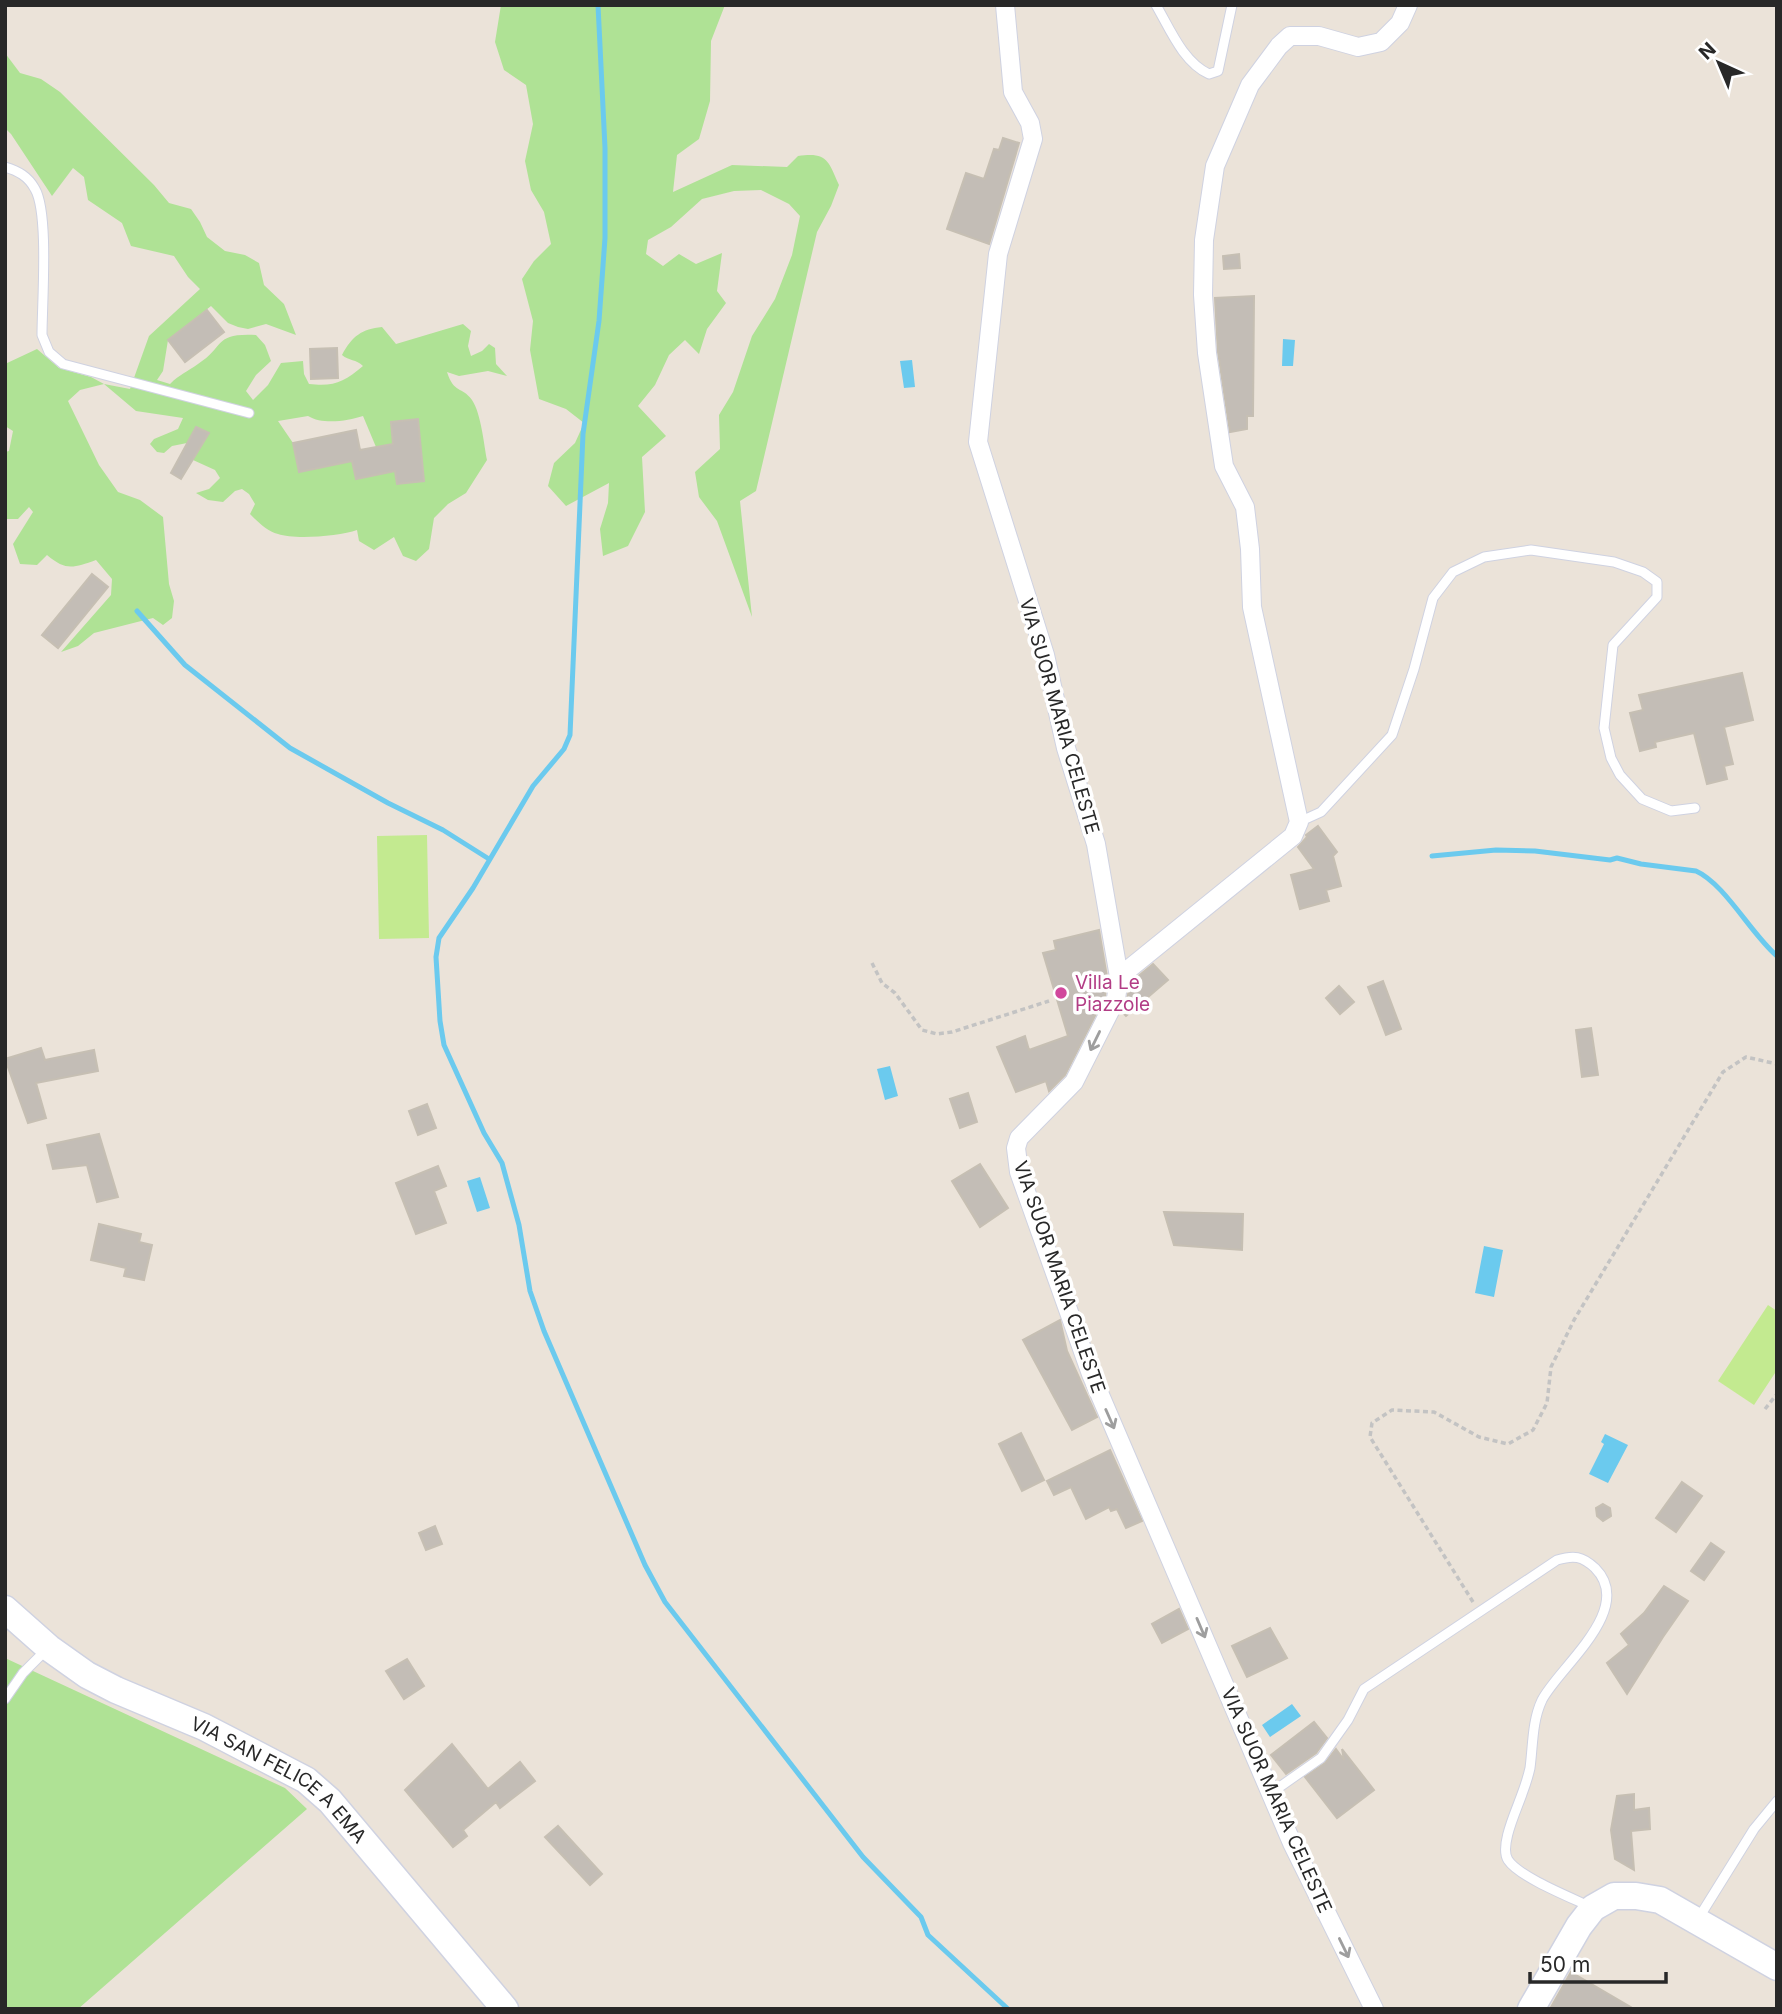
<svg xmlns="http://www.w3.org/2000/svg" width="1782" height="2014" font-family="Inter,sans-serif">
<rect width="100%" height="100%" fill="#ebe3d9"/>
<path fill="#afe295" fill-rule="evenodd" d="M501,5H725L711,41L710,101L699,139L677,155L673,192L732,165L787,167L798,156C827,152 828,160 839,185L831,206L817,232L756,491L740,501L752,617L717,521L699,497L695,472L720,449L719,415L733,392L752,336L775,299L792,255L800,216L789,204L761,190L734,191L702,199L671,227L648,240L646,254L663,266L679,254L696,264L722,253L717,291L726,303L707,329L699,354L685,340L669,355L655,385L638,406L666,436L642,457L645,512L628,546L603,556L600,529L608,503L609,483L566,506L548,486L554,463L575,443L584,423L566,409L539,399L530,350L533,321L522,279L534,261L551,244L544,212L531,190L525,161L533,124L526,85L504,70L495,42Z
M5,53L20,73L41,79L60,92L154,185L169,203L191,209L200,222L207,237L225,251L245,255L259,263L264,285L284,304L296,335L266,324L248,329L238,327L228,323L211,306L168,340L163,371L157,380L170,384C180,374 187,372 198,364C226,346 213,333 256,335L265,345L271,361L256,375L246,391L253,400L268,385L281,363L303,361L304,374L309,384C334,387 344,382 363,366C356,359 349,361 342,355C352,336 362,329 382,327L396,344L463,324L471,331L468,346L471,356L482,351L489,344L495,348L496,364L507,376L488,371L459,376L447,372C454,394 462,386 472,400C481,413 484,445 487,460L466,493L448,504L434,518L429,549L416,561L403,556L394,537L374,550L359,541L357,530C340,536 295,540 278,534C267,531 258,522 250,514L255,504L249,494L242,489L235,491L223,502L208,500L196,493L209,489L220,478L215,470L193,460L209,433L196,427L187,443L172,446L164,453L157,452L150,444L154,439L178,429L183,418L136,411L104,384L80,390L68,401L99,465L118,492L140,500L163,517L169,584L174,601L172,618L163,625L153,618L94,633L78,646L61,652L111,595L112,579L96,560C73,568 66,571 47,555L37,565L20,564L13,544L33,512L29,507L18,519H5V452L9,451L13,431L5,426L7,383L5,364L37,349L59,368L91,377L104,384L130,389L149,336L200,289L188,277L174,256L131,246L122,223L88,200L84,177L73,168L52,196L11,134L5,128ZM308,416C323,425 347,421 363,416L376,447L381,474L352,461L299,472L293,443L278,421ZM418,419L424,480L397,483L391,422Z
M5,1658L285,1788L307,1809L78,2009H5Z"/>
<path fill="#c3ea90" d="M427,835L429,938L379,939L377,836Z
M1768,1305L1777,1311V1370L1754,1405L1718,1381Z"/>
<path fill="#6bcaee" d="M1283,339L1295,340L1293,366H1282Z
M912,360L915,387L904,388L900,361Z
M890,1066L898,1096L885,1100L877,1069Z
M480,1177L490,1208L477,1212L467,1181Z
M1484,1246L1503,1250L1494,1297L1475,1293Z
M1605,1434L1628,1445L1608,1483L1589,1474L1604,1444L1601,1442Z
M1292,1704L1301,1716L1270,1737L1262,1725Z"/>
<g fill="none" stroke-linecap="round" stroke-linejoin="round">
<path stroke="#6bcaee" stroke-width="5" d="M598,5L605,148V238L599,321L583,434L570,735L564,749L533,786L473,888L439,938L436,957L440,1021L444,1045L484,1133L502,1163L519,1225L530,1291L544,1331L645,1565L665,1602L863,1857L921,1917L928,1935L1008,2009
M137,611L185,665L290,748L388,803L443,830L489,859
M1432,856L1496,850L1535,851L1610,860L1617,858L1641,864L1696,871C1725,884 1751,934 1777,956"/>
</g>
<path fill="#c3bdb6" stroke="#c6bfb3" stroke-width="2" d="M1003,138L1019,143L989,244L947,229L966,173L984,179L994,149L999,150Z
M1239,254L1240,268L1224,269L1223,256Z
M1254,296L1253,416H1247V429L1230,432L1218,352L1215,298Z
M207,310L224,332L185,362L168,340Z
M337,348L338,378L311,379L310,349Z
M418,419L424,481L397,484L395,471L356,479L352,461L299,472L293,443L356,430L360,450L393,444L391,422Z
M196,427L209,433L181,479L171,473Z
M92,574L108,587L58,648L42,635Z
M1742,673L1753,720L1724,727L1733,764L1724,766L1727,779L1707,784L1694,733L1655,742L1656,747L1640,751L1630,713L1643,710L1639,695Z
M1318,826L1337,852L1333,856L1341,886L1326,890L1329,901L1300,909L1291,875L1314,869L1298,847L1307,837L1306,835Z
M1099,930L1107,977L1105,996L1065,1075L1049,1091L1046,1081L1016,1092L997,1047L1025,1036L1029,1050L1068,1036L1043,953L1056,950L1054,941Z
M1153,964L1168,980L1126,1016L1122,1012L1127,1001L1130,983Z
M1383,981L1401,1029L1386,1035L1368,987Z
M1339,986L1354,1002L1340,1014L1326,998Z
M1591,1028L1598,1075L1582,1077L1576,1030Z
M41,1048L45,1060L94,1050L98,1071L36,1083L46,1118L28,1123L5,1059Z
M968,1093L977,1122L960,1128L950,1099Z
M427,1104L436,1128L418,1135L409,1111Z
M99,1134L118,1197L97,1202L87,1165L53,1169L47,1145Z
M980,1164L1008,1208L980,1227L952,1181Z
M438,1166L446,1186L434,1191L446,1223L416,1234L396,1183Z
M1164,1212L1243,1214L1242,1250L1174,1245Z
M99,1224L141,1234L139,1242L152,1245L144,1280L124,1276L126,1268L91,1260Z
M1060,1320L1067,1351L1097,1417L1072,1430L1023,1340Z
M1021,1433L1044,1480L1022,1491L999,1444Z
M1110,1450L1142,1521L1126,1528L1117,1509L1111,1511L1109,1507L1086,1519L1071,1487L1054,1495L1047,1481Z
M1682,1482L1702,1496L1676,1532L1656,1518Z
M1603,1504L1610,1508L1611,1516L1603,1521L1597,1516L1596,1508Z
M435,1526L442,1544L426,1550L419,1533Z
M1711,1543L1724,1552L1704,1580L1691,1571Z
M1664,1586L1688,1601L1663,1637L1627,1694L1607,1663L1629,1645L1621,1634L1644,1613Z
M1179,1609L1188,1629L1162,1643L1152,1624Z
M1270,1628L1287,1658L1247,1677L1232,1646Z
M407,1659L424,1686L404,1699L386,1671Z
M1314,1722L1327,1738L1316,1753L1286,1774L1271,1755Z
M452,1744L488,1789L520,1762L535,1781L500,1808L496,1802L463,1830L467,1836L453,1847L405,1790Z
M1336,1749L1344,1760L1342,1749L1374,1790L1337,1818L1305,1777L1325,1763Z
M1634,1794V1810L1649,1808L1650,1829L1631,1831L1634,1870L1615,1859L1611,1830L1617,1796Z
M558,1826L602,1874L590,1885L545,1837Z
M1571,1972L1634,2009H1550Z"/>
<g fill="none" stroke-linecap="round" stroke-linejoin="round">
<defs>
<path id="lane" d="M1156,5C1170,29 1183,62 1209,74L1218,71L1232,5
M5,167C18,171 28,176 35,189C49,213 42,303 42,335L49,352L63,364L249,413
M1299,822L1321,812L1392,735L1414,669L1433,598L1453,572L1484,557L1531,550L1614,562L1643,572L1657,582V597L1613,645L1604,728L1611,758L1620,775L1642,799L1671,811L1695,808
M5,1699L23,1673L47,1649
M1271,1793L1321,1758L1348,1720L1364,1689L1557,1560C1574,1555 1582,1556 1595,1568C1636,1609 1559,1667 1542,1700C1532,1721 1533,1746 1530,1768C1528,1777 1525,1786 1522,1794C1517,1809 1499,1846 1508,1860C1519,1877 1572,1898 1591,1907
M1698,1919L1754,1829L1777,1801"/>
<path id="street" d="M1005,5L1013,92L1030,123L1033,139L998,254L978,442L1045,655L1066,748L1096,844L1119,977L1116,999L1074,1082L1019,1138L1016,1148L1019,1172L1091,1374L1292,1843L1374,2009
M1119,977L1293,836L1299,822L1252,607L1250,549L1245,507L1224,466L1207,353L1203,295L1204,240L1215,166L1250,85L1279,46L1290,36H1319L1358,47L1381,42L1400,23L1408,5"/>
<g id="secondary">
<path id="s1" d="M5,1609L49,1648L87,1675L116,1690L204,1727L306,1780L330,1801L505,2009"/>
<path d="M1531,2009L1579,1926L1593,1908L1614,1896H1636L1660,1900L1777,1967"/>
</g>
</defs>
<use href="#lane" stroke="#cfd2e1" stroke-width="11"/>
<use href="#street" stroke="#cfd2e1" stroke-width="20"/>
<use href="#secondary" stroke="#cfd2e1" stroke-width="29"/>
<path stroke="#c3c3c3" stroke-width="3.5" stroke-dasharray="5 3.5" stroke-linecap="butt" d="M872,963L882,983L895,993L922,1030L937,1034L952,1032L1049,1001
M1765,1409L1777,1394
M1473,1602L1370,1437L1372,1423L1392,1410L1434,1412L1479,1437L1508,1444L1533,1430L1547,1403L1551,1367L1574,1320L1723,1072L1746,1057L1777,1064"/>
<use href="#lane" stroke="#fff" stroke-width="9"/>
<use href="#street" stroke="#fff" stroke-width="18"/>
<use href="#secondary" stroke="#fff" stroke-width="26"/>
</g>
<defs><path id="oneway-shaft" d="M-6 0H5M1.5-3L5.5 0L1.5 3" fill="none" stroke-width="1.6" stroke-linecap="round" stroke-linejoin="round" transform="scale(1.75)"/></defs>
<g stroke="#9e9e9e">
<use href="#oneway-shaft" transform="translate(1095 1041) rotate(116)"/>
<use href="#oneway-shaft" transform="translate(1110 1419) rotate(66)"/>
<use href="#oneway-shaft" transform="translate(1201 1628) rotate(67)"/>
<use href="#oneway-shaft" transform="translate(1344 1948) rotate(64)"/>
</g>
<circle fill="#d1479c" stroke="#fff" stroke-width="2.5" cx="1061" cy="993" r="7"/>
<g text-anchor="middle" stroke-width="7" stroke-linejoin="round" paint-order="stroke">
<g font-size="19" fill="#282828" stroke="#fff">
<text transform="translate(1060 716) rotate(74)" y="7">VIA SUOR MARIA CELESTE</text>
<text transform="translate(1060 1277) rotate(71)" y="7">VIA SUOR MARIA CELESTE</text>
<text dy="7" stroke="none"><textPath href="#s1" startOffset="326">VIA SAN FELICE A EMA</textPath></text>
<text transform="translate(1277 1800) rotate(66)" y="7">VIA SUOR MARIA CELESTE</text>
</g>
<g font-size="19" fill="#b23c85" stroke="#fff" text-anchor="start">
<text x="1075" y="989">Villa Le<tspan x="1075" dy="22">Piazzole</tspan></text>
</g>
</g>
<rect width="1782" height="2014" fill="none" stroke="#282828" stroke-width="14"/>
<g transform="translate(1719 63) rotate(316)" stroke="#ffffff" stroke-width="5" paint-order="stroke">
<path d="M0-5L12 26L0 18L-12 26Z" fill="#282828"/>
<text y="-10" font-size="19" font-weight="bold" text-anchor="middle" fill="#282828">N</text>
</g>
<path d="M1530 1972v10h136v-10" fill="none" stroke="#282828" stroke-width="3.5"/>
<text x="1540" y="1972" font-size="21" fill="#282828" stroke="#ffffff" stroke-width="5" paint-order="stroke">50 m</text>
</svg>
